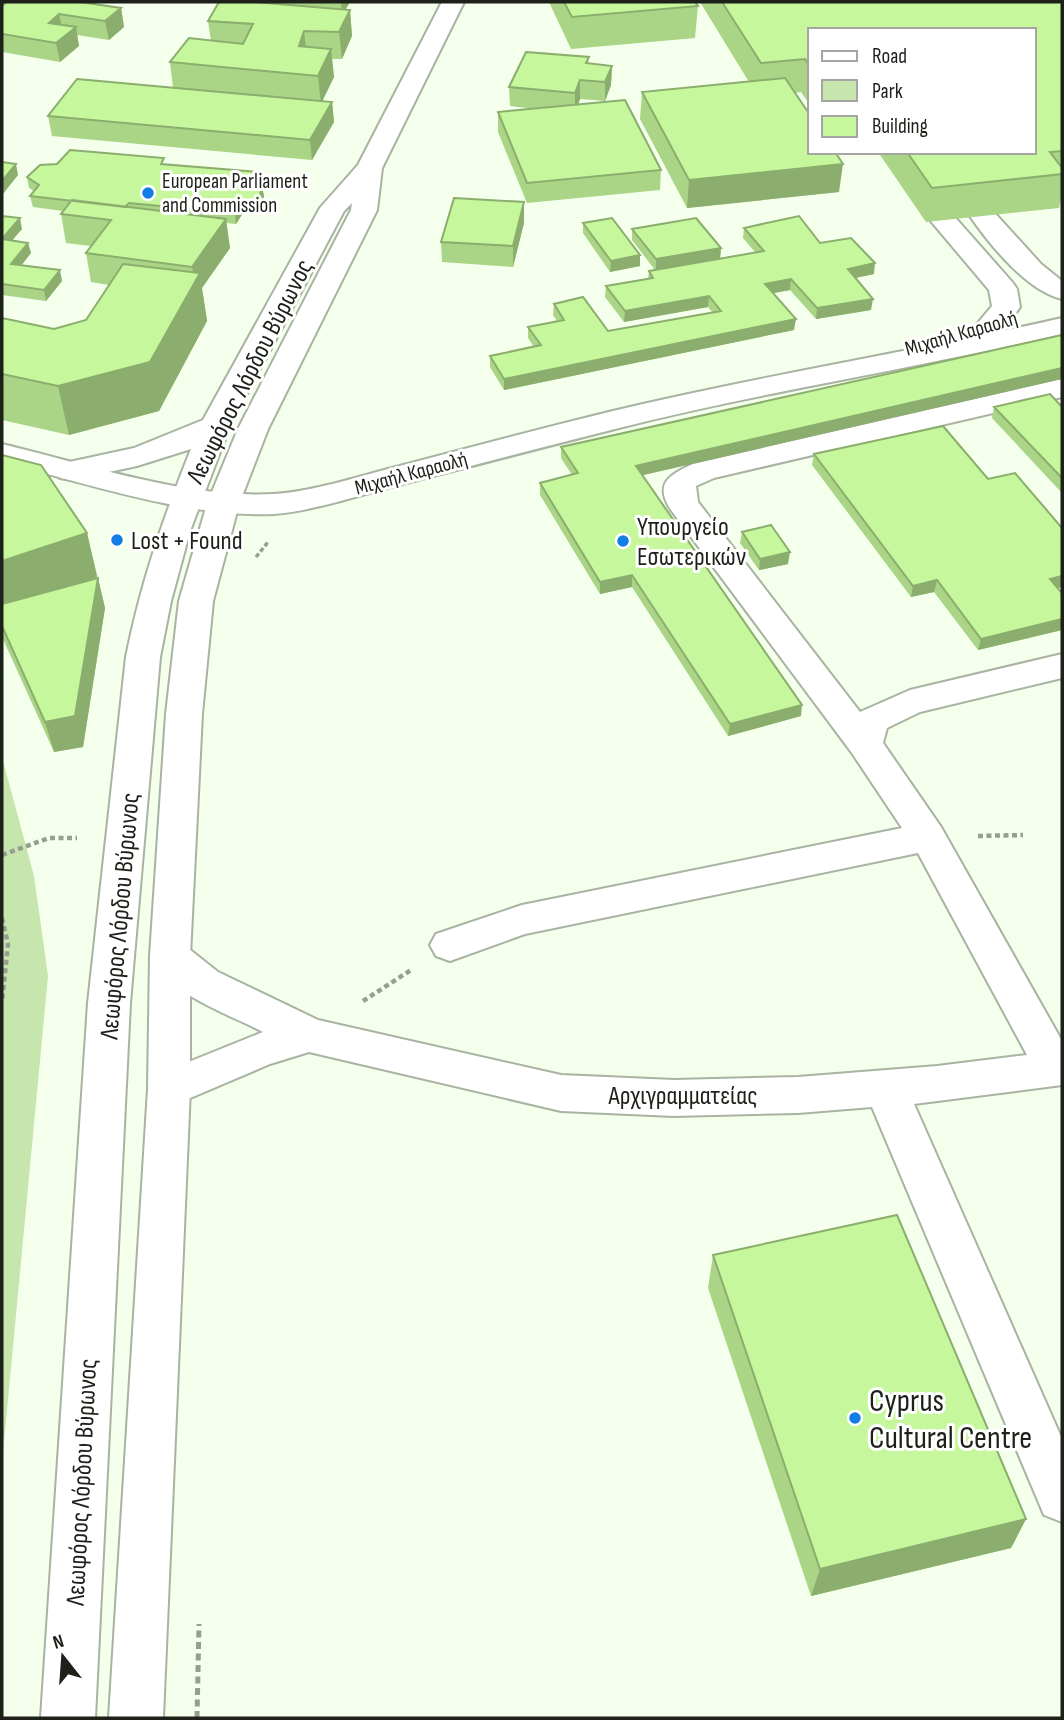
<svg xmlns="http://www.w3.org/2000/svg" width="1064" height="1720" font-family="'Sofia Sans Condensed',sans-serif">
<rect width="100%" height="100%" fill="#f4ffec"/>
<path fill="#c7e6ae" d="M2,757L34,876L48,976L2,1463Z"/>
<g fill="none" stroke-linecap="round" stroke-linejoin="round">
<defs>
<path id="minor" d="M983,208L992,210L1041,264L1062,281V299C1027,291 990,245 970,216L974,210Z
M943,212L952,214L1013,283L1017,289L1020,307C1009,322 1001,335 981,330L977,324L992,306L989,290L930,220L934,214Z
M1062,318V334C915,369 765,391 619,428C543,447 467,467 391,487C358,496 307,512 274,514C188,518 86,483 2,462V444C86,464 188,499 274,494C310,492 357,477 392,468C465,449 539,429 613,411C762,375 913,352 1062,318Z
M1062,379V397L714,478L696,486L698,502L860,712L910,690L1062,654V678L920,712L887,728L883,743L941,827L1062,1041V1085L914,1104L1062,1439V1522L1044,1515L872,1107L798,1113L674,1116L561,1111L309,1052L270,1064L169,1107L154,1102L148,1089L154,1076L263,1032C225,1012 171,996 150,956L156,945L170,940L184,945L218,972L318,1020L561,1075L674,1080L798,1077L937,1066L1027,1055L918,853L525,934L450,961L436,956L430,945L436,934L522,905L902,828L852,753L671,510C653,483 671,474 693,464Z"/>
<path id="major" d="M442,2H464L382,168L377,210L268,429L239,504L213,601L202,714L190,956V1089L163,1718H109L148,1089L150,956L166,714L179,601L207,504L238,429L351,210L352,203L344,211L230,426L190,531L171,601L160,657L130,1003L95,1718H41L88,1003L126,657C141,582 163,519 191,449L137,466L71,480L60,478L55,471L60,464L134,448L203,420L320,208L358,165Z"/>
</defs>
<use href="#minor" stroke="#a8b3a1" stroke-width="4"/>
<use href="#major" stroke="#a8b3a1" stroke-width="4"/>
<path stroke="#969e90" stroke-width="3.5" stroke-dasharray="4.5 2.5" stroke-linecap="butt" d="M256,557L268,542"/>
<path stroke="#969e90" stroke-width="4.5" stroke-dasharray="5 3.5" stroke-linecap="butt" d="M978,836L1023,835
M2,855L49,838H77
M2,918L8,944L2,1002
M363,1001L411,970"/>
<path stroke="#969e90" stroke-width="5" stroke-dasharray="7 4.5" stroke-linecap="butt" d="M197,1718L199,1624"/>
<use href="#minor" fill="#fff" fill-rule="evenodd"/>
<use href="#major" fill="#fff" fill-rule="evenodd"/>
</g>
<path fill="#aad486" d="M266,2H350L346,9L350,10L352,36L342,59H332L334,77L322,101L332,102L334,122L312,160L52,136L48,116L173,88L170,62L211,41L208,21L266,3Z
M549,2H695L698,6L695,38L571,49Z
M700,2H1062V195L1059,208L926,222L878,152H1034L810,30V105L801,92L795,93L839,192L687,208L640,119L642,92L749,82Z
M2,6L121,8L124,27L109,40L77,35L79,46L60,62L2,52Z
M589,57L588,64L612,66L611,85L605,101L580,99L578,105L661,170L660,190L527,203L498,132V112L535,109L510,106L509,87Z
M165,164L261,182L260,184L264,196L260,209L243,213L236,224L226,223L230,248L202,288L207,321L159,411L69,435L2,420V318L54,329L86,320L109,285L91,282L86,253L91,246L66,243L61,214L63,211L33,207L30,196L34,191L29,188L27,177Z
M524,202V223L513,267L442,262L441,242Z
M2,216L22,229L12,240L28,243L31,253L21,265L62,281L46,301L2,295Z
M583,223L640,266L610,272L583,233Z
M744,228L820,243L874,274L855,278L871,310L816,319L790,290L773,293L794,330L504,390L490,367V356L534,347L528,338V327L557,321L553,315L554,304L608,331L713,313L708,307L624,322L605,297L606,286L648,279L649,271L655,270L632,240V229L721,248L720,259L755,252L743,238Z
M994,407H1062V493L992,418Z
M561,447L643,476L801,716L728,736L632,587L600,594L540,495V483L572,475L561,458Z
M814,454L1058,588L1062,593V630L978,650L934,592L911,597L812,465Z
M2,455L87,533L105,608L83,747L54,752L2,637Z
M742,532L788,564L759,570L740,543Z
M713,1255L1026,1519L1011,1548L811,1596L708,1288Z"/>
<path fill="#8bad6d" d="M341,2H350L342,15Z
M121,8L124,27L109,40L105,21Z
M350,10L352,36L342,59L339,32Z
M59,14L63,33L49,23Z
M76,27L79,46L60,62L56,43Z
M304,31L307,58L299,46Z
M331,49L334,77L321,104L318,76Z
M612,66L611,85L605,101V82Z
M580,80V99L575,113V93Z
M332,102L334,122L312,160L310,140Z
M16,164L18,175L3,194L2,181Z
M843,164L839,192L687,208L689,180Z
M260,172L261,182L255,191L254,180Z
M262,186L264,196L260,209L243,213L236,224L235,213L242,202Z
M524,202V223L513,267V246Z
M20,218L22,229L4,250L2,239Z
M226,219L230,248L202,288L207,321L159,411L69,435L58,386L195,282L192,267Z
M28,243L31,253L14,275L11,264Z
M721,248L720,259L656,270V259Z
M640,255V266L610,272L611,261Z
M875,263L874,274L846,280L848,269Z
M60,270L62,281L46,301L44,290Z
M791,279L790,290L764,295L765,284Z
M709,296L708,307L624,322L625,311Z
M873,299L871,310L816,319L817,308Z
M796,319L794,330L504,390V379Z
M1062,368V379L635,477L636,466Z
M87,533L97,577L2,609V561Z
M790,552L788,564L759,570L760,559Z
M632,575V587L600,594V582Z
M1062,576V587L1047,591L1050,579Z
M98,578L105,608L83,747L54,752L45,722Z
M937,580L934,592L911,597L913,586Z
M1062,619V630L978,650L981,639Z
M802,705L801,716L728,736L730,724Z
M1026,1519L1011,1548L811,1596L820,1569Z"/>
<path fill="#c6f79c" stroke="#8bad6d" stroke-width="2" d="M7,2H80L121,8L105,21L59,14L49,23L76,27L56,43L2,34V6Z
M219,2H254L350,10L339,32L304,31L299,46L331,49L318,76L170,62L189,38L243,44L253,24L208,21Z
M564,2H695L698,6L572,17Z
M722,2H1062V151L1050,152L1062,168V174L932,188L907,152H1034V30H810V67L805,59L761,63Z
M526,52L589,57L586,63L612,66L605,82L580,80L575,93L509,87Z
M785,78L810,115V152H835L843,164L689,180L642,92Z
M77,79L332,102L310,140L48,116Z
M625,100L661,170L527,183L498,112Z
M70,150L164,158L161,164L260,172L254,180L262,186L259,199L242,202L235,213L129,203L125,207L30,196L39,185L27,177L40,165L57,164Z
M2,162L16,164L2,181Z
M454,198L524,202L513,246L441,242Z
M72,200L226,219L192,267L86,253L111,220L61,214Z
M2,216L20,218L2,239Z
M799,216L820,243L851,238L875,263L848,269L873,299L817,308L791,279L765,284L796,319L504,379L490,356L541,345L528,327L564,320L554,304L583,297L608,331L721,311L709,296L625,311L606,286L653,278L649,271L764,251L744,228Z
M612,218L640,255L611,261L583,223Z
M696,218L721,248L656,259L632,229Z
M2,239L28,243L11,264L60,270L44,290L2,284Z
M123,264L200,273L150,362L58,386L2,374V318L54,329L86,320Z
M1062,335V368L636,466L802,705L730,724L632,575L600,582L540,483L578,473L561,447Z
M1050,394L1062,407V478L994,407Z
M943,426L988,479L1015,473L1062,528V576L1050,579L1062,593V619L981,639L937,580L913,586L814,454Z
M2,455L41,465L87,533L2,561Z
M771,525L790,552L760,559L742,532Z
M98,578L75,716L45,722L2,626V604Z
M897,1215L1026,1519L820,1569L713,1255Z"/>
<g fill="#127ee5" stroke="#fff" stroke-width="2.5">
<circle cx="148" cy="193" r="7"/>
<circle cx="117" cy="540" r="7"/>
<circle cx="623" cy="541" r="7"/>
<circle cx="855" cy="1418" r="7"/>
</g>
<g text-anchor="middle" stroke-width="6" stroke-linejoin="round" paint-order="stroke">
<g font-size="21" fill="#1d211a" stroke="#fff" text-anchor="start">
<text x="162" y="188">European Parliament<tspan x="162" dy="24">and Commission</tspan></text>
</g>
<g font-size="21" fill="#1d211a" stroke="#fff">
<text transform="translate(961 333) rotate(-16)" y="7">Μιχαήλ Καραολή</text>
<text transform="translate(411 473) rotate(-15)" y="7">Μιχαήλ Καραολή</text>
</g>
<g font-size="26" fill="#1d211a" stroke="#fff">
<text transform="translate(249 371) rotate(-63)" y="9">Λεωφόρος Λόρδου Βύρωνος</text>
<text transform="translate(119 916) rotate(-85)" y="9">Λεωφόρος Λόρδου Βύρωνος</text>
<text x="683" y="1104">Αρχιγραμματείας</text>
<text transform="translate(81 1482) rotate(-87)" y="9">Λεωφόρος Λόρδου Βύρωνος</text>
</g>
<g font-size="26" fill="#1d211a" stroke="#fff" text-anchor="start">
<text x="637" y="535">Υπουργείο<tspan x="637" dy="30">Εσωτερικών</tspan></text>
<text x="131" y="549">Lost + Found</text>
</g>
<g font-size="32" fill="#1d211a" stroke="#fff" text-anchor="start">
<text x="869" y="1411">Cyprus<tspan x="869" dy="37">Cultural Centre</tspan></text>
</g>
</g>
<rect width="1064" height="1720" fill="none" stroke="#1d211a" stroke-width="7"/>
<rect x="808" y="28" width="228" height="126" fill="#ffffff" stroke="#a5a6a3" stroke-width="2"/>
<rect x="822" y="51" width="35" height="10" fill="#ffffff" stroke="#a5a6a3" stroke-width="2"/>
<text x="872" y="63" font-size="21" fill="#1d211a">Road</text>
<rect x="822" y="80" width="35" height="21" fill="#c7e6ae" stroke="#a5a6a3" stroke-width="2"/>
<text x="872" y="98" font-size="21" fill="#1d211a">Park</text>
<rect x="822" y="116" width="35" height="21" fill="#c6f79c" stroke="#a5a6a3" stroke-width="2"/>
<text x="872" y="133" font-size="21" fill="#1d211a">Building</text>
<g transform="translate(63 1657) rotate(343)" stroke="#ffffff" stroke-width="5" paint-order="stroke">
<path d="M0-5L12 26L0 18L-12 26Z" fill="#1d211a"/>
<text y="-10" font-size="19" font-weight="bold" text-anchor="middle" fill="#1d211a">N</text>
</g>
</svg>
